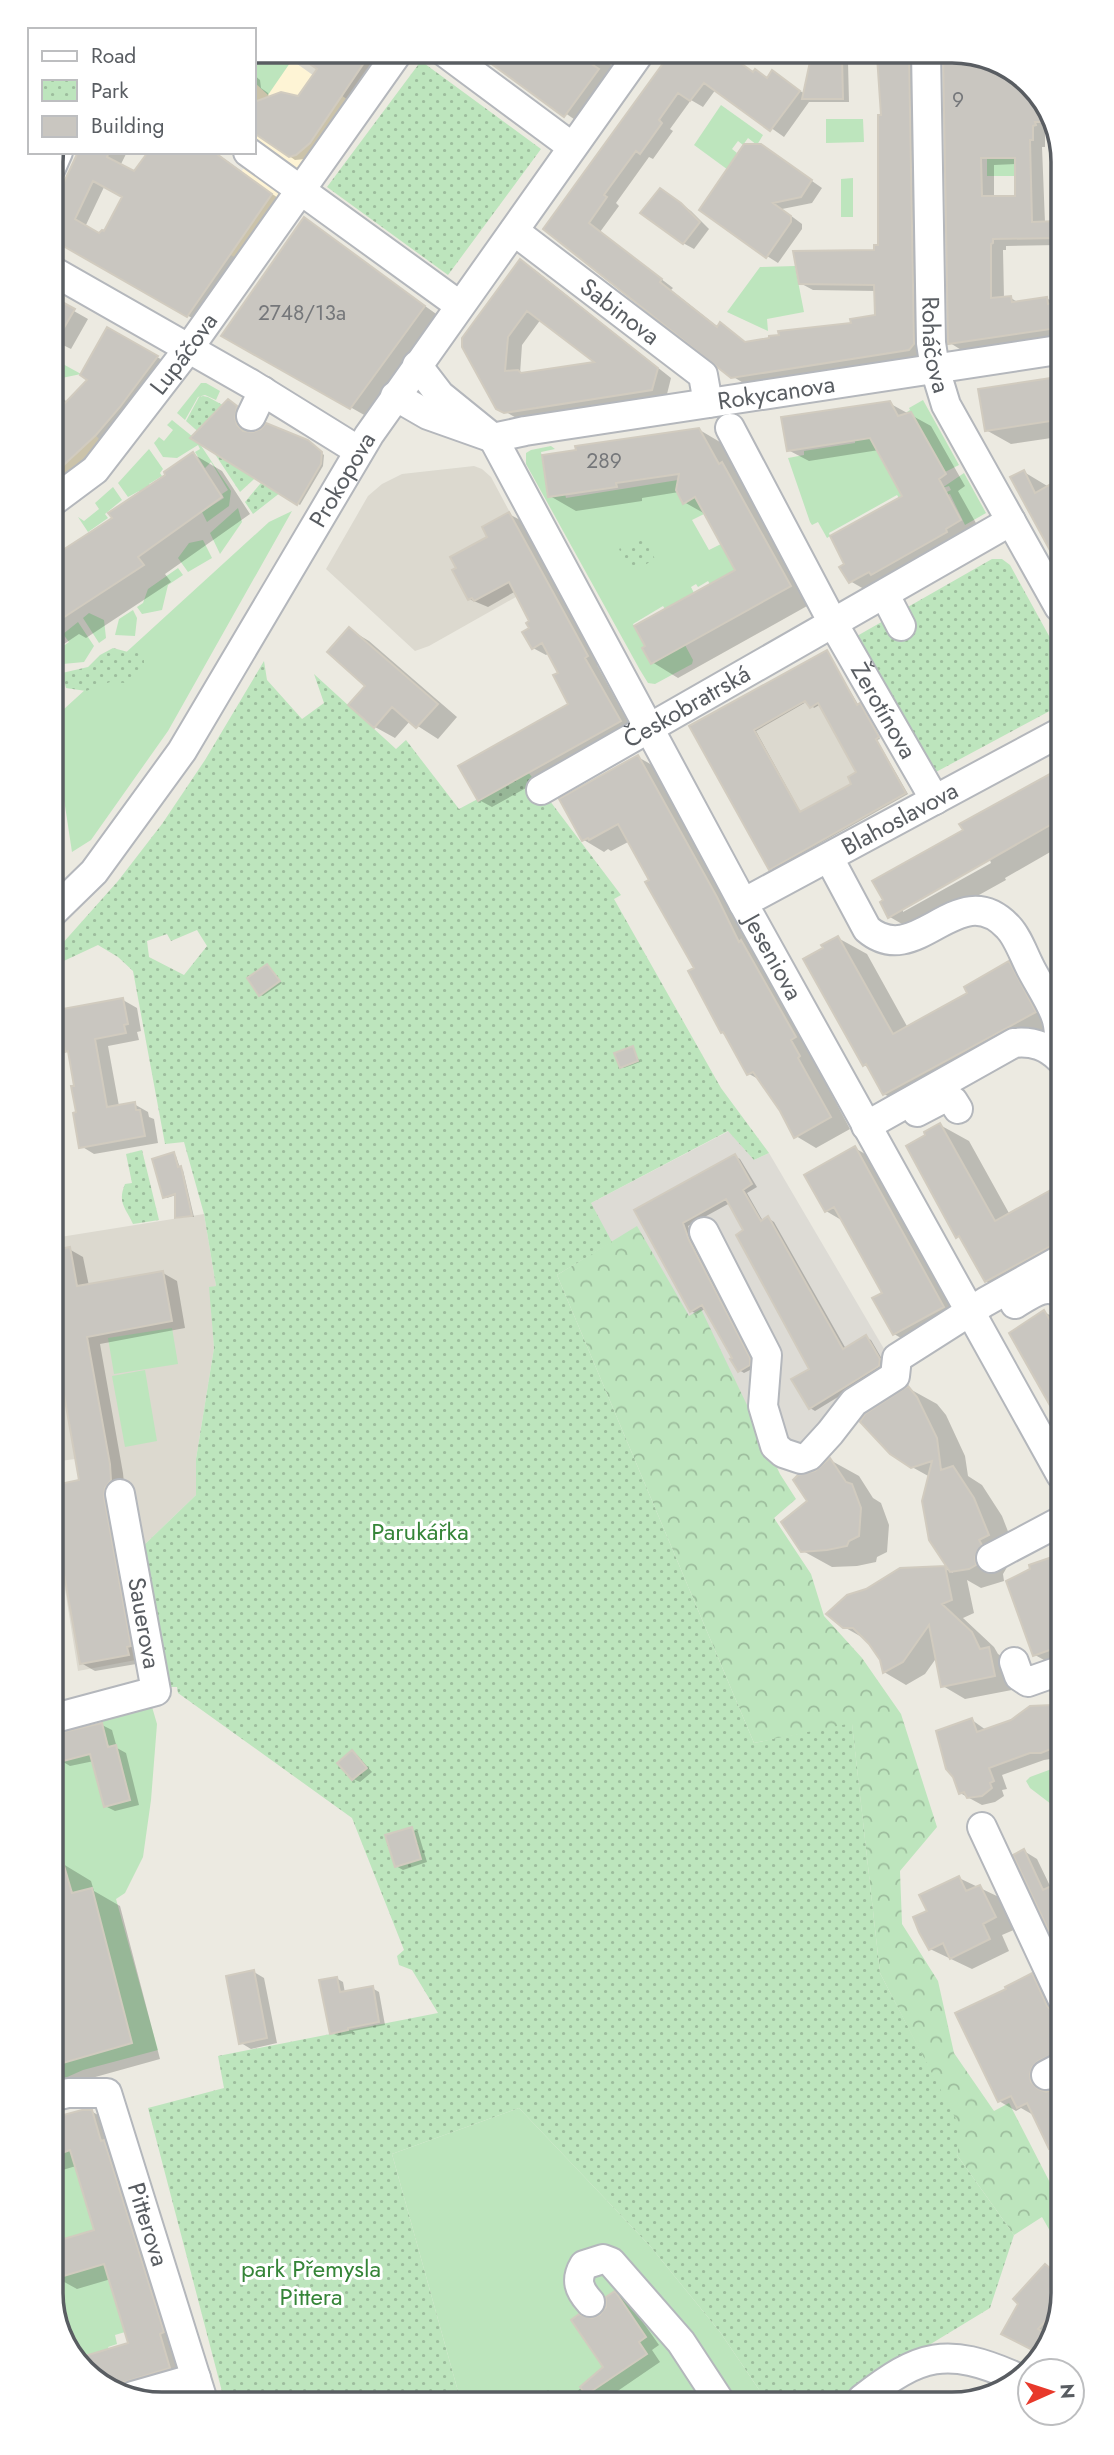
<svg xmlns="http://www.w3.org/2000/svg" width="1114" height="2455" font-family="Jost,sans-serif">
<defs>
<pattern id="forest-crowns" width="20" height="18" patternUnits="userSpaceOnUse" patternTransform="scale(1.75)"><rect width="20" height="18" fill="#bde5bd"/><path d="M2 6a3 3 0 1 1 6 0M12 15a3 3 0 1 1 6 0" fill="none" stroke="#9dbd9d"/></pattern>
<pattern id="park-dots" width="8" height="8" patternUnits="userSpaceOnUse" patternTransform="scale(1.75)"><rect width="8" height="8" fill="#bde5bd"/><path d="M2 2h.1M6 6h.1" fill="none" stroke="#9dbd9d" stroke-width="1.8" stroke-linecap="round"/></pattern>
</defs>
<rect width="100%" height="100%" fill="#eceae1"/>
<path fill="#fef4d5" d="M255,51H279L351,102L238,259L196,236L246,165L229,152H254Z
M52,391L102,442L52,486Z"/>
<path fill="#dddbd5" d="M729,1131L754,1160L769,1153L897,1371L830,1416L680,1565L591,1203Z"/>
<path fill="#dcd9cf" d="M279,51H387L351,102Z
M474,466L482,469L491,477L546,580L429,646L415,651L326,569L368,496L382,484L402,474Z
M827,650L857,704L860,703L879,737L876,739L906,793L769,870L689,726Z
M204,1214L216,1286L210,1288L214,1348L196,1459V1495L141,1548L146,1658L78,1671L55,1526V1485L83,1480L77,1471L75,1459L60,1461L59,1458H54V1238Z"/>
<path fill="#bde5bd" d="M255,51H280L292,60L268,95L254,82Z
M721,105L763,135L757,145L748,138L743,145L738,141L732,149L737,153L733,160L741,166L735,175L694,145Z
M826,119H863L864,142L826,143Z
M987,158H1014L1015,176H987Z
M853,178V217H841V179Z
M795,266L804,312L767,319L768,331L727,312L760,267Z
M52,358L81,374L52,380Z
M201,383H206L220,391L216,400L205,395L198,397L185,420L177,413Z
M923,400L959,465L945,472L911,413L907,412L910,410L909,408Z
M172,420L198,441L231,491L229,506L207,522L202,512L224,498L222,494L228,490L211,462L205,468L195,452L200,449L198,445L177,458L163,457L154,443L159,437L164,441L173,430L167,425Z
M872,437V443L898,489L906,494L899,498L897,495L829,533L830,536L827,538L818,522L812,525L810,522L788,458L804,455V451L855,443V440Z
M551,446L555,449L541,452L549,497L565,494L566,498L678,480L676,490L683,503L695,497L704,514L692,520L709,550L721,544L737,573L710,584L708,581L698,587L696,584L691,587L694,593L665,609L663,606L633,624L645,646L642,648L651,664L685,645L693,660L692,664L655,684L648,683L640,670L526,464V453L531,450Z
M149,449L163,469L160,473L162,476L149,484L150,487L141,493L139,491L128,497L118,483Z
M964,473L986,513L965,525L950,494L947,495V492L951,490L949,486L942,488Z
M113,487L122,500L105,514L108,518L88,532L78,517L84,521L99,509L95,503Z
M238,508L242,522L220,554L210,533Z
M292,511L168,731L91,840L72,852L52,720L269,522Z
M203,540L212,558L188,572L178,558L189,543Z
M178,568L183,575L168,585L162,610L142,614L137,607L143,603L148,589Z
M133,610L137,618L135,636L115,635L119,619Z
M89,613L104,620L106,638L99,643L83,618Z
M78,622L94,646L84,662L52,665V654L69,642L63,634Z
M172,1328L178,1364L114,1374L108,1338Z
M145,1370L157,1441L125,1447L112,1376Z
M150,1700L157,1724L151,1800L143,1857L125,1893L116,1899L158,2050L83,2070L56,2082V2065L132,2043L92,1888L72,1893L63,1862L56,1864L55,1749L90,1754L104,1806L129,1800L109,1747L99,1713Z
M1057,1767L1062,1768V1834L1051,1804L1030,1788L1026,1781L1030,1777Z
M519,2108L650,2246L720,2332L766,2400L461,2402L392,2154Z
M70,2150L94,2230L57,2241L56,2155Z
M104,2264L125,2332L115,2335L117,2344L108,2347L109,2349L79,2358L57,2278Z"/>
<path fill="url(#forest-crowns)" d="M637,1226L689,1316L701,1309L780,1474L796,1499L774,1518L811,1574L824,1616L862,1658L901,1714L937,1827L900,1871L902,1924L938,1981L954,2053L994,2111L1009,2103L1063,2208V2222L1050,2231L1042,2217L1014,2235L957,2155L960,2129L880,1973L852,1724L754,1743L557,1275Z"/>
<path fill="url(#park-dots)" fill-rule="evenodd" d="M421,61L541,149L448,275L327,187Z
M203,396L208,397L295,445L299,478L253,514L245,502L270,472L267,467L240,492L203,436L186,421L199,397Z
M642,536L655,559L631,573L619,549Z
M992,559H1002L1010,565L1059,654V706L936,772L857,636Z
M113,648L128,652H139L144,655V666L125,683L110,682L86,691L66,688L62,673L88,667L100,655Z
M264,661L267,680L302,719L324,703L314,674L396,749L406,740L459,809L528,772L621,895L614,899L721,1088L769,1153L754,1160L728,1131L591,1203L612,1242L557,1275L754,1743L852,1723L880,1973L962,2131L957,2155L1014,2235L990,2308L840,2399L766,2400L720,2332L650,2246L519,2108L392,2154L461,2402L225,2403L148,2108L224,2088L218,2056L438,2013L412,1970L399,1965L397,1956L404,1950L352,1818L178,1693L177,1687H162L141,1548L196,1495V1459L214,1348L209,1287L216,1286L204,1214L184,1142L165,1144L133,971L118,957L98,945L53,966V954L118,881L162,824L205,760ZM197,930L207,946L184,975L149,957L147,941L167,934L171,941ZM267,964L280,981L259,996L247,978Z
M142,1150L159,1220L133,1224C126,1208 117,1203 125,1184L132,1183L126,1154Z"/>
<path fill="#0003" fill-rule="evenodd" d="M308,51H384L319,147L305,159L295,160L254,131V75L260,80L261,88L268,93L269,98H298L319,68L304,57Z
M476,51H610L603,60L614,67L581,124Z
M674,51H730L728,54L755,74L756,72L768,79L773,73L805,94L842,58L848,62L849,102H809L784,137L716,89L703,107L691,100L670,129L673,131L653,159L649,157L616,203L619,206L600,232L673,288L671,290L718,327L721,325L747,343L853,324L877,316L876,291L813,290L800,283L876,252L880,246L883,116L881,51H922V357L745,384L732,376L545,228Z
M960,51L1019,73L1057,126V132H1045V147H1042L1045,223H1057L1058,245L1006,246V250H1003L1004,299L1011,298L1019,303L1046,298L1058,304V336L963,351L950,343ZM1016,164L1017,198H994V165Z
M79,152H127L120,166L135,173L151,152H215L282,201L199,322L51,237ZM105,185L124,196L105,234L100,235L85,227Z
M772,153L822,188L812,203L782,209L802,224V229L778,263L767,256Z
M670,196L691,211L709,229L694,249L683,243Z
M304,219L439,316L366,416L223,335Z
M521,262L535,270L671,378L666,398L520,420L497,407L464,346ZM541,319L598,364L520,374L522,345Z
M51,298L88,319L71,349L53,340Z
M108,329L171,365L135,415L52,496V388L68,403L90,379Z
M1058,379V437L1011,444L986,430Z
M228,402L239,409L237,420L239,428L244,433L311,444L324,455L323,466L300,505L193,438Z
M889,403L931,426L965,486L958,491L981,532L871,593L850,581L905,497L879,450L809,461L788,450Z
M698,429L725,445L816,601L678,678L652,662L738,571L707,515L684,502L679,492L642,498V501L576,511L550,496Z
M193,454L222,471L250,514L165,574L171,582L86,638L79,634L52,652V560L114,519Z
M1024,472L1049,487L1058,482V561L1013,477Z
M509,514L522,521L600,664L597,665L632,729L492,807L479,800L571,705L560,673L549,653L546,655L533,648L532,622L516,591L488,607L469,599L490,538Z
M349,629L369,641L457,717L438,739L410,721L395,738L375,727L367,685Z
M827,652L859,706L862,707L880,739L877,740L908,794L773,870L691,727ZM808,701L814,708L821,704L859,773L854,785L801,813L756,731Z
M638,757L659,769L850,1129L816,1148L796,1136L762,1081L749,1074L727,1034L722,1032L697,968L630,841L611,851L608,849L604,852L584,840Z
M1059,771V847L1005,878L1006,880L914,931L890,917L965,831L962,825ZM990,860L991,863L903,912V908Z
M838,938L867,954L908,1028L969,993L1009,963L1038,980L1060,1031L913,1110L884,1094L870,1068L864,1065L826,949Z
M267,966L282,983L263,996L260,995Z
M123,1000L137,1008L141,1031L137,1032L139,1040L108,1046L119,1106L134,1104L148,1112L149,1117L154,1119L158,1143L94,1154L81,1146L77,1087L70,1053L66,1051Z
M632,1048L640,1062L624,1068L622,1067Z
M940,1125L969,1141L1010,1215L1060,1187V1273L1015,1298L986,1281L964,1240L958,1236Z
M855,1148L875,1160L964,1318L915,1346L894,1334L884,1293L843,1221L826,1211Z
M174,1154L176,1156L180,1168L183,1170L194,1217H177L176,1195L167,1198L165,1196Z
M735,1156L740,1159L757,1187L747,1193L763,1221L768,1218L774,1222L846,1349L866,1337L871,1340L885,1364L884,1369L815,1411L810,1408L811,1369L746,1231L730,1203L688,1226L694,1244L755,1363L754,1368L744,1373L739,1370L706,1308L697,1314L691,1311L636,1211Z
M69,1249L83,1257L89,1286L163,1273L177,1281L185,1328L100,1344L123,1473L142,1663L95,1671L81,1663L55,1513V1487L81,1482L54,1331V1251Z
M1044,1312L1061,1321V1421Z
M908,1388L937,1404L946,1415L965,1456L968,1476L982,1485L1002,1516L1016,1552L1003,1574L1004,1581L981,1588L967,1580L974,1613L963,1618L994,1647L998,1654L1011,1662L1017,1689L965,1699L943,1686L937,1657L925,1674L906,1685L884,1672L882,1660L867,1640L844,1627L944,1568L953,1573L930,1539V1477L912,1467Z
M830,1460L859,1476L873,1498L881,1503L889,1525L887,1552L877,1557L876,1562L857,1566L832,1567L803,1551L809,1501L816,1473Z
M1061,1556L1062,1670L1035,1655L1032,1566Z
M1062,1704V1757L1044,1760L1002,1775L1007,1789L1002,1790L1004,1796L995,1802L982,1805L960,1793L972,1720L986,1730Z
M102,1725L112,1730L117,1748L126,1753L139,1805L115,1811L105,1806L94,1761L70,1766L60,1760Z
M352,1752L358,1756L372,1772L360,1782L353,1779Z
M411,1829L418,1832L427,1862L403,1870L396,1866Z
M1024,1851L1037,1859L1051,1888L1062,1883V1955L1016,1855Z
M63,1864L91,1881L94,1891L120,1906L160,2059L63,2086L56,2082V1866Z
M959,1878L1001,1898L1016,1929L1002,1935L1009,1951L972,1969L930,1949Z
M254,1972L264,1978L277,2043L251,2049L241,2043Z
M1032,1975L1049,1984L1062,2014L1063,2066L1046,2084L1048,2093L1063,2086V2155L1050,2148L1035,2116L1021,2108L1016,2111L999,2101L1008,1989Z
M336,1978L343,1982L345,1993L372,1988L379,1992L385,2025L353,2031L354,2033L338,2036L332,2033Z
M91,2111L112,2123L189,2380L133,2396L94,2381L81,2359L130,2344L111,2279L77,2289L57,2278V2243L96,2231L76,2166L56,2172V2119Z
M1063,2263V2294L1055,2321L1043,2334L1050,2337L1043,2354L1004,2333L1053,2270Z
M615,2293L628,2301L659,2345L652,2350L660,2362L603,2401H566L605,2367L592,2320L601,2316Z
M548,2390L565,2401H530Z
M936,2391L943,2399H926Z"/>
<path fill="#c9c6c0" stroke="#d1cbbf" stroke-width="2" fill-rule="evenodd" d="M291,51H372L310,143L296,155L289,157L254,133V102L281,92L298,96L317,69Z
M474,51H591L599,57L593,65L599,69L564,117Z
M672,51H724L753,72L755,69L767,78L772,70L800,91L770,131L704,83L690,101L678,93L659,120L662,123L640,154L636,151L604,195L607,197L589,223L662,279L660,282L717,327L720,322L745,342L769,338V336L779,335L778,331L851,323L850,319L875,315L874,285L799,284L793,251L874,250V245H878V115H881L877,56H880L879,51H909L914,344L909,350L731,378L543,229Z
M943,51H960L1019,73L1054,122H1035L1036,125L1033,126V140H1030L1032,222L1057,221L1058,238L993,239V243L991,244V298L1011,296L1012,302L1047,297L1048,304L1058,303V328L948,344ZM981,158H1015V196H982Z
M811,57H842L843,99H802Z
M744,144H761L812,180L801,197L773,203L791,216V222L766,258L699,210Z
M78,152H109L107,157L134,171L148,152H214L272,194L187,317L51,239V210ZM93,181L122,197L104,231L102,230L99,233L75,219Z
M660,188L681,203L700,222L683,244L640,213Z
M304,217L425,306L350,409L221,336Z
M520,259L658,368L652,390L504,413L496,409L462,347V338ZM527,311L594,362L521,373L518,370L505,371L508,337Z
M51,296L75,309L51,350Z
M107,327L158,356L120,407L96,435L52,476V391L64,404L87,380L80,375Z
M1058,377V420L985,431L978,389Z
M228,399L237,406L235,418L237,425L243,431L253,432L261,429L266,423L308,440L322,452L321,464L297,505L190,438Z
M890,401L898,416L911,412L946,474L939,479L961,520L946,529L947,532L871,575L869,572L849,583L839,567L844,564L830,536L902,496L870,438L787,451L781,417Z
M699,428L719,464L722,462L791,586L651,664L642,648L645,646L634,626L735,570L695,497L683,504L676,490L679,474L616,483L617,487L548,497L542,455L576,450L575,446Z
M193,452L222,497L138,557L144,565L52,625V557L112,518L108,513L165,475L164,472Z
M1024,470L1035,493L1058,480V565L1010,477Z
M509,512L588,656L585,658L621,721L478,801L458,766L568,704L553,675L558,673L542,643L532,649L522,632L529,628L526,623L529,621L509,582L474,601L472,598L468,600L452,570L456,568L450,557L487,537L482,527Z
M349,627L438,704L416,728L392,707L374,728L348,705L365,686L327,652Z
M827,650L857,705L860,703L879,737L876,739L906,793L769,870L689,726ZM805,701L810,708L818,703L856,772L848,777L851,784L800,812L754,730Z
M638,755L717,897L739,942L741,940L796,1037L791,1040L800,1056L798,1058L831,1117L794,1138L780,1111L753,1072L747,1075L725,1035L723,1032L721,1033L688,971L694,968L645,882L649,880L618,824L589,840L588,838L582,841L559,799Z
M1059,769V820L888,918L880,902L883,900L872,881L963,830L959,824Z
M838,936L893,1034L967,993L964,987L1009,961L1036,1012L883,1095L866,1064L863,1066L803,959L823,948L821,945Z
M267,964L280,981L259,996L247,978Z
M123,998L128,1024L124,1025L126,1033L95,1039L107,1107L135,1102L136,1110H140L145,1136L79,1148L73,1113L76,1112L71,1086H74L68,1051L65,1052L57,1010Z
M633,1046L638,1061L620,1068L614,1053Z
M940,1123L995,1221L1060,1185V1241L985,1282L959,1236L956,1238L906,1146L925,1135L924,1132Z
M855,1146L944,1307L893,1335L872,1298L882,1293L834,1207L825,1212L804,1175Z
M174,1152L178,1167L181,1166L192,1216L175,1218V1194L163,1198L152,1159Z
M735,1154L752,1184L743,1190L761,1221L768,1216L843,1349L866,1335L880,1359L879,1366L809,1409L791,1379L809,1369L736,1235L743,1230L726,1199L683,1223L689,1240L750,1358V1365L738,1372L730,1359L732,1358L702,1305L690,1312L634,1210Z
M70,1247L77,1286L163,1271L172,1321L87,1337L110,1464L111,1480L105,1488L104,1497L131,1646L127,1647L129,1655L80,1664L55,1523V1485L79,1480L54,1337V1250Z
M1044,1310L1061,1339V1425L1009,1333Z
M908,1386L917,1397L937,1438L941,1470L953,1466L974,1498L989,1535L979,1540L982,1545L975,1557L976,1565L969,1569L950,1572L929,1540L922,1501L932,1461L911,1468L890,1454L860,1422L865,1414Z
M830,1458L846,1482L852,1484L861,1508L859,1536L849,1541L847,1546L827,1550L801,1552L781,1522L807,1501L793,1480L798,1475L815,1471Z
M1061,1554V1646L1033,1656L1006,1581L1030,1569L1029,1565Z
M945,1566L952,1600L942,1604L972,1632L980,1649L989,1647L995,1676L941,1687L929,1625L903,1662L883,1673L880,1660L869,1644L853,1628H843L826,1614L847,1595L866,1589L900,1568Z
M1062,1702V1740L1051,1749L1041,1753H1030L989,1768L994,1781L990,1783L992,1788L982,1796L967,1798L964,1792L959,1794L953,1777L946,1769L936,1731L972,1718L977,1732L1011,1720L1030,1706L1053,1705Z
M102,1723L108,1747L116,1745L130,1800L104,1807L90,1754L59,1762L55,1749V1734Z
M352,1750L367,1768L352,1780L337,1763Z
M412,1827L421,1859L395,1867L385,1835Z
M1024,1849L1043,1890L1062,1881V1959L1013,1855Z
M60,1852L72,1893L92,1888L132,2043L56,2065V1853Z
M959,1876L966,1891L980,1885L996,1917L983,1924L990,1939L950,1959L943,1943L929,1950L919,1932L913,1917L927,1911L919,1895Z
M254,1970L267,2038L239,2044L226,1976Z
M1032,1973L1047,2006L1053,2012L1062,2014L1063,2050L1038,2061L1032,2067L1030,2074L1031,2082L1038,2089L1046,2092L1063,2085V2143L1049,2149L1027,2103L1017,2108L1011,2096L998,2102L955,2013L1006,1989L1005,1987Z
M337,1977L340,1992L373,1986L379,2022L348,2028V2030L330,2034L319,1980Z
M82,2110H92L101,2141L104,2140L164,2332L160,2334L170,2368L109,2387L94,2381L78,2358L128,2343L104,2264L57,2278V2241L94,2230L70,2150L56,2155V2117Z
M1063,2257V2294L1060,2306L1038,2329L1045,2333L1036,2352L1001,2334L1018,2304L1013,2299L1045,2264L1051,2269Z
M615,2291L646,2337L639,2342L647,2354L586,2395L580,2387L603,2367L571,2320L579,2314L592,2318L600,2315L606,2307V2297Z"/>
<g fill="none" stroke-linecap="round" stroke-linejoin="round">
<defs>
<g id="minor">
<path d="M443,51L571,146"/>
<path id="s1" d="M926,51L931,343L935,369L946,405L1059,607"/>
<path d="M248,152L459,305"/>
<path d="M51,168L58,152"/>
<path id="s2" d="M514,231L703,375L708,403"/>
<path d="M51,270L251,384L359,451"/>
<path id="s3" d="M417,365L440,395L493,438L743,903L1061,1475"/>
<path id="s4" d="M395,396L428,415L493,438L525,431L1058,350"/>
<path d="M251,416L263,391"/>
<path id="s5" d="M730,428L833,623L935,800"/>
<path id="s6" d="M52,502L95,470L189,348L399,51"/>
<path d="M885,595L901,626"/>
<path id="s7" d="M541,790L1011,521"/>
<path d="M829,858L867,929C917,972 958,874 1008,927C1017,936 1023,953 1029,965C1037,982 1050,999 1056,1017C1059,1025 1059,1036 1060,1044"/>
<path id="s8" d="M743,903L1059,733"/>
<path id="s9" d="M53,912L94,872L182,751L369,435L641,51"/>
<path d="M917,1112L942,1099L953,1101L958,1109"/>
<path d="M866,1126L1014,1043C1033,1041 1047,1046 1060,1059"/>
<path d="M704,1232L767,1355L763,1406L775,1446L783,1453L801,1459L809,1456L830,1433L854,1402L895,1376L897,1358L985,1302L1060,1260"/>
<path d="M1015,1304C1029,1296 1045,1282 1060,1293"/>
<path d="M991,1558L1061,1521"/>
<path d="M1014,1662L1019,1676L1028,1682L1062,1670"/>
<path d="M55,1718L156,1691L120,1494"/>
<path d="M982,1827L1062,1998"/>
<path d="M1046,2075L1063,2066"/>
<path id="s10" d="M56,2096L68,2093H107L204,2404"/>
<path d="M590,2302C579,2290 575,2280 584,2265L603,2259L611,2262L681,2342L719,2400"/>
<path d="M133,2396L196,2378"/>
<path d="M862,2399C920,2354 946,2346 1016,2377"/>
</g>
</defs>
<use href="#minor" stroke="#b4b7bc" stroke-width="32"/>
<use href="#minor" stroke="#fff" stroke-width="28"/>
</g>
<g text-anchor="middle" stroke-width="6" stroke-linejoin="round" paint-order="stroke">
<g font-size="21" fill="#75777a">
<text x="958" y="107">9</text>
<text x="302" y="320">2748/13a</text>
<text x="604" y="468">289</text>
</g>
<g font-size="24" fill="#595d62" stroke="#fff">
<text dy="8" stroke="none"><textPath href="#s2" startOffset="133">Sabinova</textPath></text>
<text dy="8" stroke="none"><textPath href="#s1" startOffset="294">Roháčova</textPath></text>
<text dy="8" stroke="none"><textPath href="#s6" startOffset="200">Lupáčova</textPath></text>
<text dy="8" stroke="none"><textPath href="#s4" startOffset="394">Rokycanova</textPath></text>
<text dy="8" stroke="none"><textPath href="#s9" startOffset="522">Prokopova</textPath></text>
<text dy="8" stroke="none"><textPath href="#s7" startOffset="168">Českobratrská</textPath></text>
<text dy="8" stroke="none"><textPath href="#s5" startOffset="322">Žerotínova</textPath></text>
<text dy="8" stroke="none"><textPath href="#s8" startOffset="178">Blahoslavova</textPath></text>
<text dy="8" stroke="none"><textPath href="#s3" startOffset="696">Jeseniova</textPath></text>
<text transform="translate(144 1623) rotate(80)" y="8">Sauerova</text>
<text dy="8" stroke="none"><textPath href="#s10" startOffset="189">Pitterova</textPath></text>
</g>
<g font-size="24" fill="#358538" stroke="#fff">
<text x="420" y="1540">Parukářka</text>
<text x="311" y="2277">park Přemysla<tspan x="311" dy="28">Pittera</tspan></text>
</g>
</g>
<path d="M0 0H1114V2455H0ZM162 63H952A99 99 0 0 1 1051 162V2293A99 99 0 0 1 952 2392H162A99 99 0 0 1 63 2293V162A99 99 0 0 1 162 63Z" fill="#fff" fill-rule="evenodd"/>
<path fill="none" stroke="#595d62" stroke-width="3.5" d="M162 63H952A99 99 0 0 1 1051 162V2293A99 99 0 0 1 952 2392H162A99 99 0 0 1 63 2293V162A99 99 0 0 1 162 63Z"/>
<rect x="28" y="28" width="228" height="126" fill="#ffffff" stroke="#bdbec0" stroke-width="2"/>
<rect x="42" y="51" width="35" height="10" fill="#ffffff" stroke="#bdbec0" stroke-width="2"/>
<text x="91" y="63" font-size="21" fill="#595d62">Road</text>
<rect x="42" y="80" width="35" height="21" fill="url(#park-dots)" stroke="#bdbec0" stroke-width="2"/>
<text x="91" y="98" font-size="21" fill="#595d62">Park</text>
<rect x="42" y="116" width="35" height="21" fill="#c9c6c0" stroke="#bdbec0" stroke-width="2"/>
<text x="91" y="133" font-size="21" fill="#595d62">Building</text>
<g transform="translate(1051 2392) rotate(87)"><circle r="33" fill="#ffffff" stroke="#bdbec0" stroke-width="2"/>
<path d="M0-5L12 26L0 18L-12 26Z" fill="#e8392b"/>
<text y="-10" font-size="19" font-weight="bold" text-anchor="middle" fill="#595d62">N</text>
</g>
</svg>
